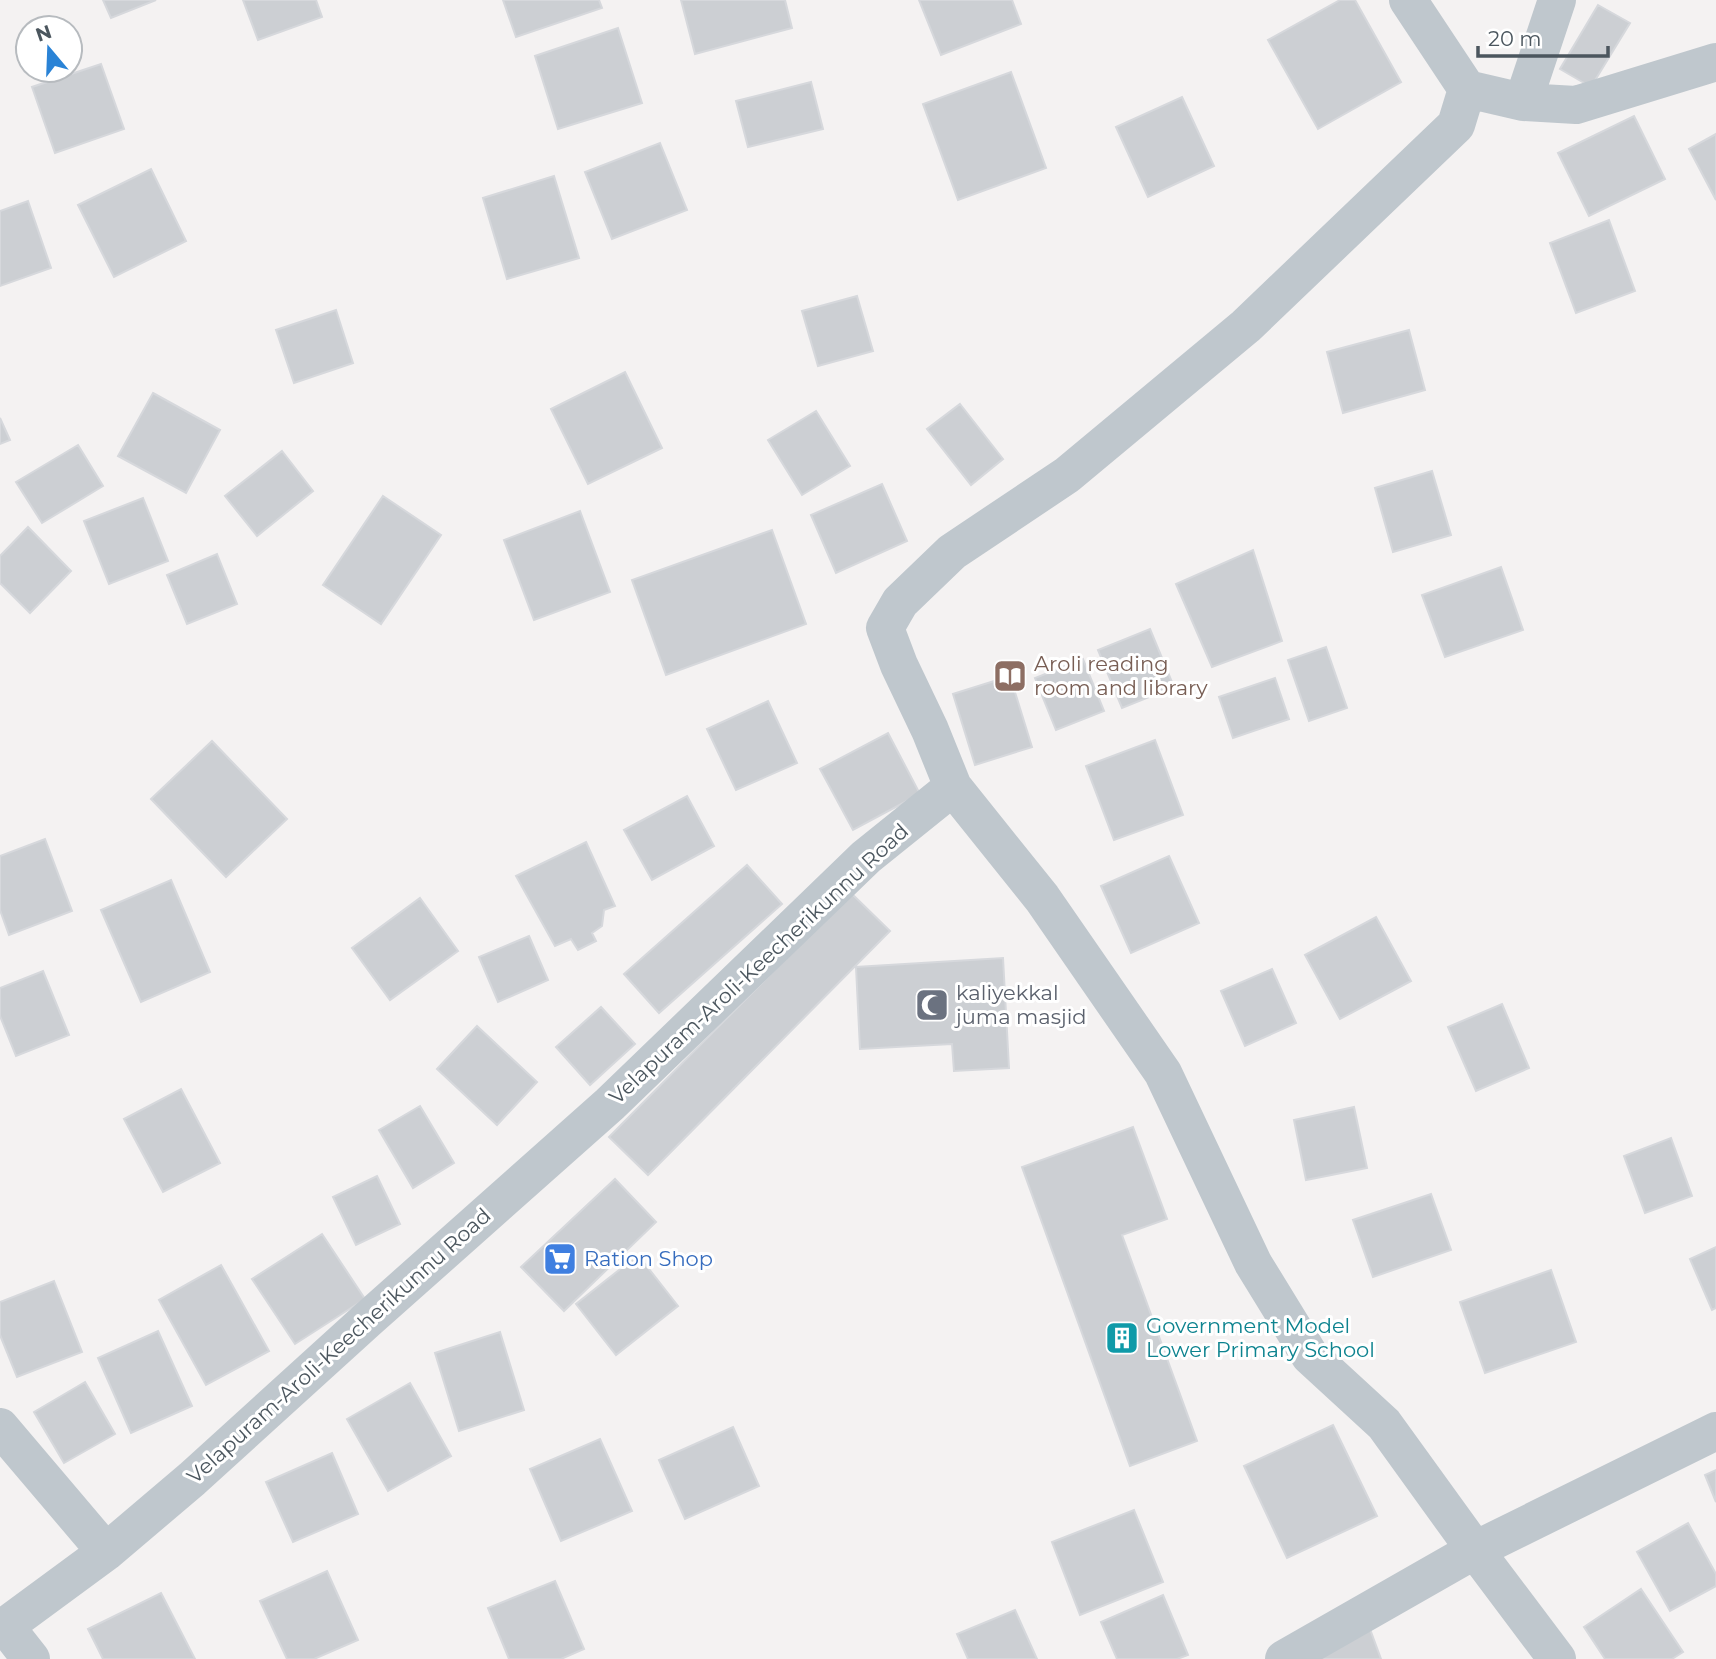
<svg xmlns="http://www.w3.org/2000/svg" width="1716" height="1659" font-family="Montserrat,sans-serif">
<rect width="100%" height="100%" fill="#f4f2f2"/>
<path fill="#cccfd3" stroke="#d6d8dc" stroke-width="2" d="M103,0H156L111,18Z
M243,0H316L322,17L258,40Z
M503,0H599L602,8L516,37Z
M681,0H785L792,28L695,54Z
M919,0H1012L1021,24L941,55Z
M1340,0H1355L1401,82L1318,129L1268,40Z
M1598,5L1630,23L1591,87L1560,69Z
M618,28L642,103L558,129L535,56Z
M101,64L124,129L55,153L32,87Z
M1011,72L1046,168L958,200L923,104Z
M811,82L823,129L748,147L736,101Z
M1182,97L1214,166L1148,197L1116,127Z
M1634,116L1665,179L1589,216L1558,153Z
M1716,134V200L1689,149Z
M660,143L687,210L612,239L585,172Z
M151,169L186,241L114,277L78,205Z
M554,176L579,258L507,279L483,198Z
M28,201L51,268L0,286V211Z
M1609,220L1635,291L1576,313L1550,243Z
M857,296L873,351L818,366L802,311Z
M336,310L353,363L294,383L276,330Z
M1409,330L1425,390L1343,413L1327,352Z
M625,372L662,448L588,484L551,409Z
M153,393L220,430L186,493L118,456Z
M960,404L1003,459L971,485L927,429Z
M816,411L850,466L802,495L768,440Z
M0,418L10,440L0,444Z
M78,445L103,486L42,523L16,482Z
M282,451L313,491L257,536L225,496Z
M1432,471L1451,535L1393,552L1375,488Z
M882,484L907,541L836,573L811,515Z
M383,496L441,535L381,624L323,585Z
M143,498L168,561L109,584L84,521Z
M580,511L610,592L534,620L504,540Z
M28,527L71,571L30,613L0,583V556Z
M772,530L806,624L666,675L632,580Z
M1253,550L1282,641L1212,667L1176,584Z
M217,554L237,604L187,624L167,575Z
M1501,567L1523,630L1445,657L1422,595Z
M1150,629L1174,687L1122,708L1098,650Z
M1326,647L1347,708L1309,721L1288,660Z
M1083,659L1104,711L1056,730L1035,678Z
M1010,676L1032,747L975,765L953,694Z
M1275,678L1289,719L1233,738L1219,697Z
M768,701L797,763L736,790L707,729Z
M888,733L920,794L853,830L820,769Z
M1155,740L1183,815L1114,840L1086,766Z
M212,741L287,819L226,877L151,799Z
M687,796L714,846L652,880L624,830Z
M45,839L72,911L9,935L0,910V856Z
M586,842L615,906L604,910L602,926L592,933L596,941L578,950L571,939L555,946L516,876Z
M1169,856L1199,923L1131,953L1101,886Z
M747,865L782,904L659,1013L624,974Z
M171,880L210,972L141,1002L101,910Z
M851,893L890,931L648,1175L609,1137Z
M420,898L458,951L390,1000L352,948Z
M1376,917L1411,981L1340,1019L1305,955Z
M529,936L548,980L498,1002L479,957Z
M1003,958L1009,1068L954,1071L952,1044L860,1049L856,967Z
M1272,969L1296,1023L1245,1046L1221,991Z
M43,971L69,1035L16,1056L0,1016V988Z
M1502,1004L1529,1068L1476,1091L1448,1027Z
M601,1007L635,1044L590,1085L556,1047Z
M477,1026L537,1082L497,1125L437,1069Z
M181,1089L220,1163L163,1192L124,1119Z
M420,1106L454,1163L413,1188L379,1130Z
M1354,1107L1367,1168L1306,1180L1294,1120Z
M1133,1127L1167,1219L1122,1235L1197,1441L1130,1466L1022,1167Z
M1671,1138L1692,1196L1645,1213L1624,1156Z
M377,1176L400,1224L356,1245L333,1197Z
M615,1179L656,1222L564,1311L521,1267Z
M1431,1194L1451,1250L1373,1277L1353,1220Z
M322,1234L365,1299L295,1344L252,1279Z
M1716,1247V1308L1712,1310L1690,1259Z
M638,1255L678,1306L616,1355L576,1304Z
M221,1265L269,1351L206,1385L159,1300Z
M1551,1270L1576,1342L1485,1373L1460,1302Z
M54,1281L82,1352L17,1377L0,1335V1302Z
M158,1331L192,1406L131,1433L98,1358Z
M500,1332L524,1410L459,1431L435,1353Z
M85,1382L115,1434L64,1463L34,1412Z
M410,1383L451,1456L388,1491L347,1419Z
M1333,1425L1377,1516L1287,1558L1244,1466Z
M733,1427L759,1486L685,1519L659,1460Z
M600,1439L632,1511L561,1541L530,1469Z
M332,1453L358,1514L293,1542L266,1482Z
M1716,1470V1502L1705,1475Z
M1134,1510L1163,1582L1080,1615L1052,1542Z
M1688,1523L1716,1574V1586L1670,1611L1637,1552Z
M327,1571L358,1640L314,1659H287L260,1601Z
M555,1581L584,1649L561,1659H509L488,1608Z
M1641,1589L1683,1652L1672,1659H1605L1584,1627Z
M161,1593L195,1659H103L88,1629Z
M1163,1595L1188,1655L1177,1659H1117L1101,1622Z
M1015,1610L1037,1659H968L957,1634Z
M1370,1629L1381,1659H1323L1319,1647Z"/>
<g fill="none" stroke-linecap="round" stroke-linejoin="round">
<path stroke="#bfc7cd" stroke-width="38" d="M1467,89L1523,102L1576,105L1716,62
M1523,102L1557,0
M953,787L1042,898L1163,1073L1253,1263L1310,1356L1384,1424L1475,1550L1557,1659
M0,1427L106,1552
M5,1626L31,1659
M0,1630L106,1552L192,1479L367,1320L610,1104L866,857L953,787L930,730L899,665L885,628L900,602L952,552L1067,475L1246,326L1456,125L1467,89L1408,0
M1284,1659L1475,1550L1716,1431"/>
</g>
<defs>
<symbol id="library-square" viewBox="-11 -11 22 22"><rect x="-9" y="-9" width="18" height="18" rx="4" fill="#8d6e63" stroke="#fff"/><path d="M-6-4Q-3-5.5-.7-3.5V5Q-3 3-6 4ZM6-4Q3-5.5 .7-3.5V5Q3 3 6 4Z" fill="#fff"/></symbol>
<symbol id="mosque-square" viewBox="-11 -11 22 22"><rect x="-9" y="-9" width="18" height="18" rx="4" fill="#6b7280" stroke="#fff"/><path d="M3.5-4.9A6 6 0 1 0 3.5 4.9A5 5 0 1 1 3.5-4.9Z" fill="#fff"/></symbol>
<symbol id="supermarket-square" viewBox="-11 -11 22 22"><rect x="-9" y="-9" width="18" height="18" rx="4" fill="#3f7fe0" stroke="#fff"/><path d="M-6-5.5h2.5l.6 2H6L4.5 2H-2.5L-4.4-4H-6ZM-1.5 3.2a1.3 1.3 0 1 0 .1 0ZM3 3.2a1.3 1.3 0 1 0 .1 0Z" fill="#fff"/></symbol>
<symbol id="building-square" viewBox="-11 -11 22 22"><rect x="-9" y="-9" width="18" height="18" rx="4" fill="#0f9aa8" stroke="#fff"/><path d="M-4-6H4V6H1V3H-1V6H-4ZM-2.5-4.3h1.7v1.8h-1.7ZM.8-4.3h1.7v1.8H.8ZM-2.5-1h1.7V.8h-1.7ZM.8-1h1.7V.8H.8Z" fill="#fff"/></symbol>
</defs>
<g fill-rule="evenodd">
<use href="#library-square" x="991" y="657" width="38" height="38"/>
<use href="#mosque-square" x="913" y="986" width="38" height="38"/>
<use href="#supermarket-square" x="541" y="1240" width="38" height="38"/>
<use href="#building-square" x="1103" y="1319" width="38" height="38"/>
</g>
<g text-anchor="middle" stroke-width="6" stroke-linejoin="round" paint-order="stroke">
<g font-size="21" fill="#785e54" stroke="#fff" text-anchor="start">
<text x="1034" y="671">Aroli reading<tspan x="1034" dy="24">room and library</tspan></text>
</g>
<g font-size="21" fill="#4b565e" stroke="#fff">
<text transform="translate(759 964) rotate(-43)" y="7">Velapuram-Aroli-Keecherikunnu Road</text>
<text transform="translate(339 1346) rotate(-42)" y="7">Velapuram-Aroli-Keecherikunnu Road</text>
</g>
<g font-size="21" fill="#5b616d" stroke="#fff" text-anchor="start">
<text x="956" y="1000">kaliyekkal<tspan x="956" dy="24">juma masjid</tspan></text>
</g>
<g font-size="21" fill="#366cbe" stroke="#fff" text-anchor="start">
<text x="584" y="1266">Ration Shop</text>
</g>
<g font-size="21" fill="#0d838f" stroke="#fff" text-anchor="start">
<text x="1146" y="1333">Government Model<tspan x="1146" dy="24">Lower Primary School</tspan></text>
</g>
</g>
<g transform="translate(49 49) rotate(341)"><circle r="33" fill="#ffffff" stroke="#b7bbbf" stroke-width="2"/>
<path d="M0-5L12 26L0 18L-12 26Z" fill="#2a83d6"/>
<text y="-10" font-size="19" font-weight="bold" text-anchor="middle" fill="#4b565e">N</text>
</g>
<path d="M1478 46v10h130v-10" fill="none" stroke="#4b565e" stroke-width="3.5"/>
<text x="1488" y="46" font-size="21" fill="#4b565e" stroke="#ffffff" stroke-width="5" paint-order="stroke">20 m</text>
</svg>
